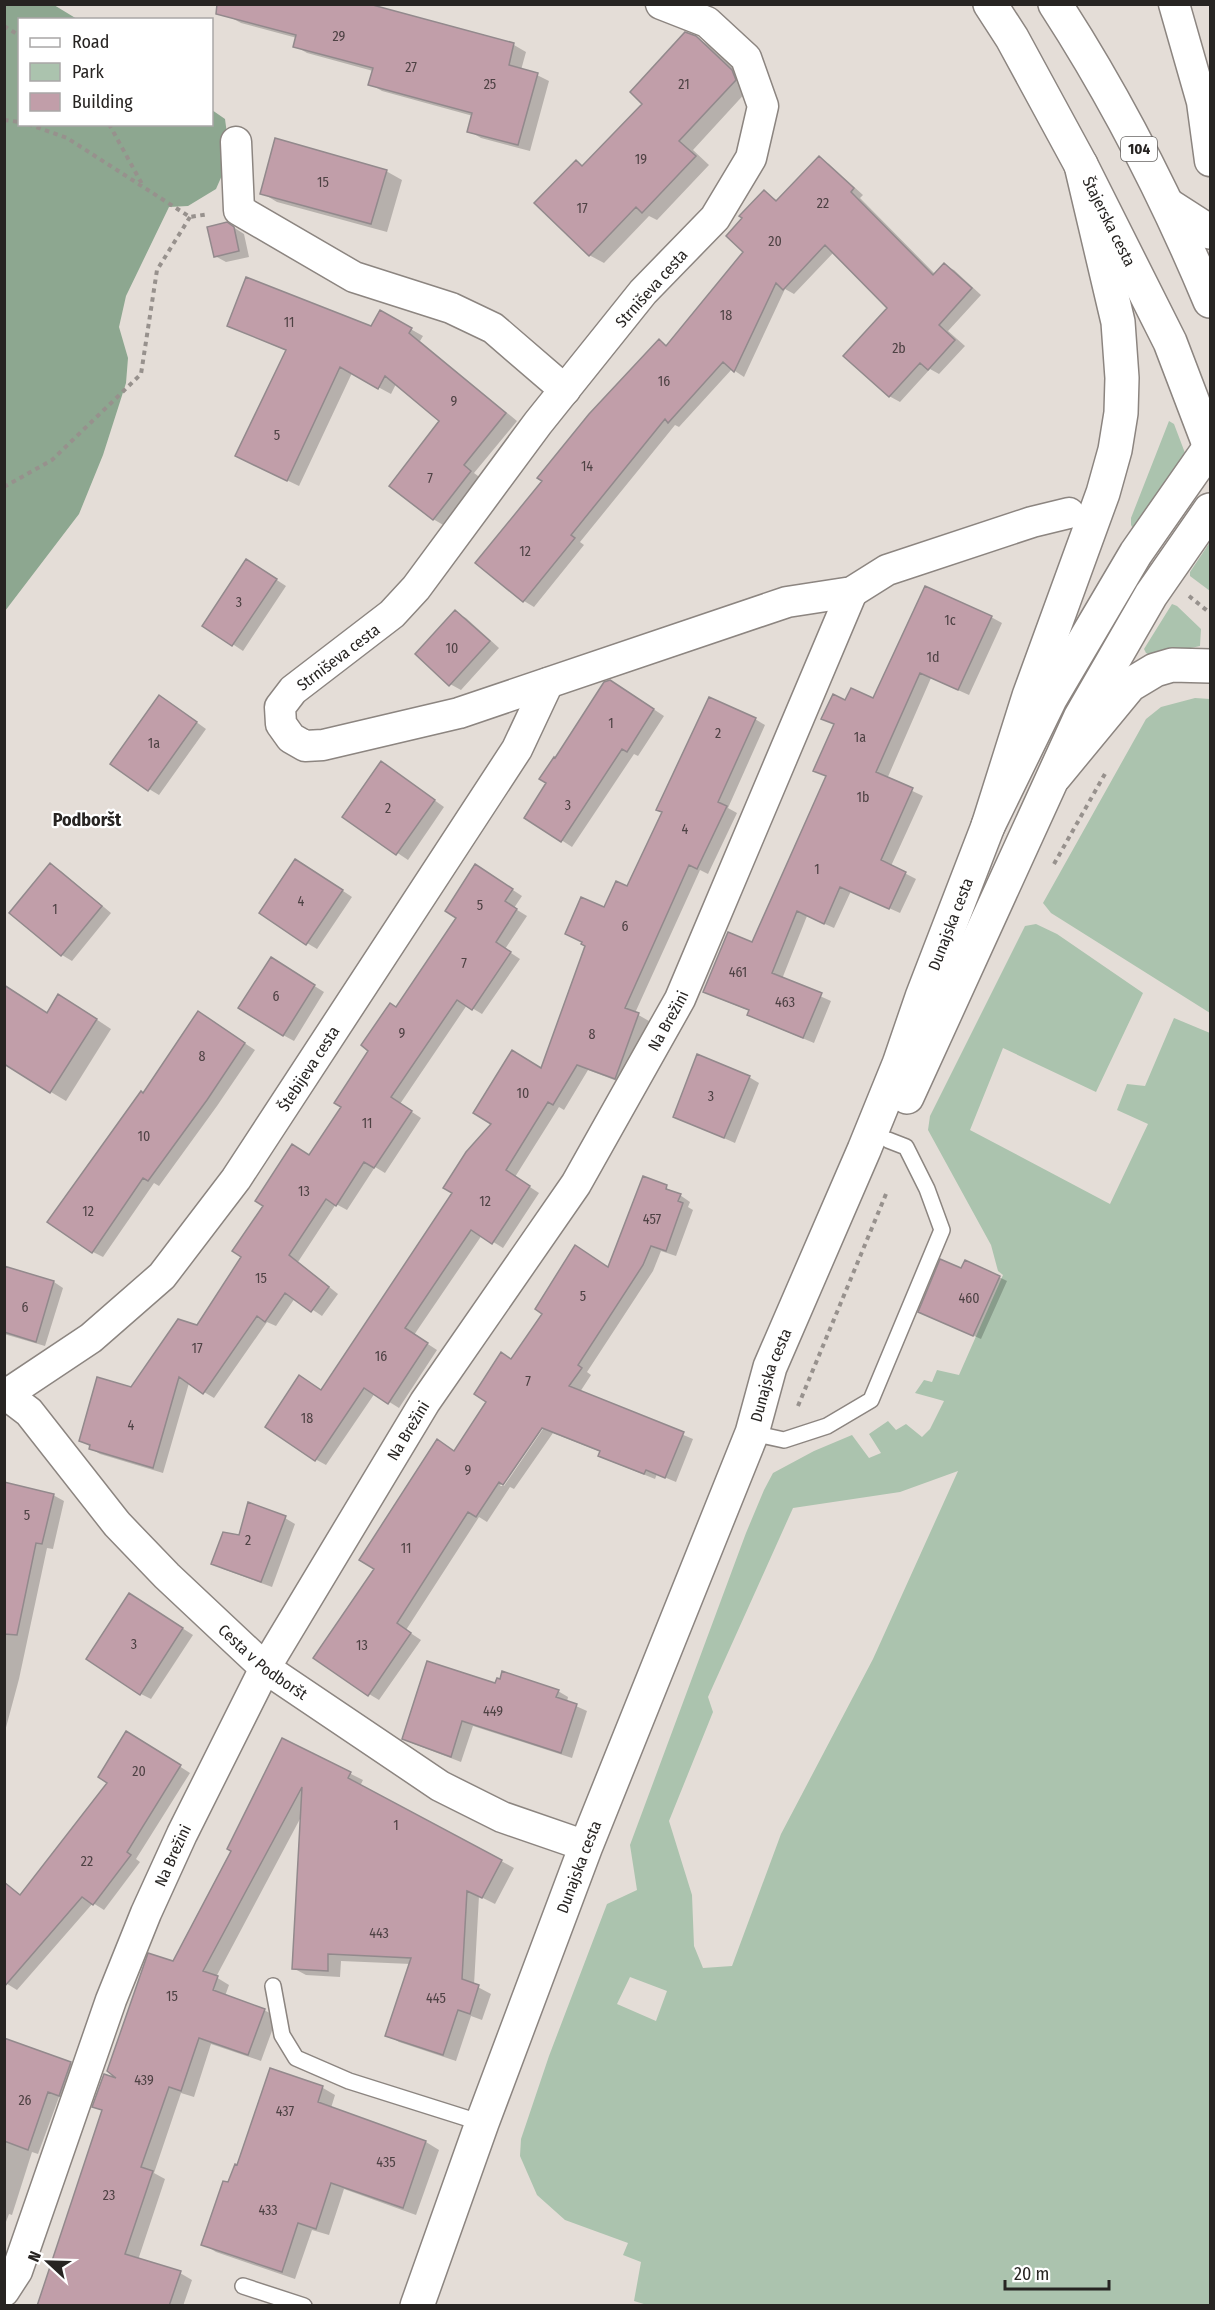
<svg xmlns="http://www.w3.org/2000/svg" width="1215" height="2310" font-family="'Fira Sans Condensed',sans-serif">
<rect width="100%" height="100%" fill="#e4ddd7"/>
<path fill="#abc3ae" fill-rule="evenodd" d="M1169,421L1174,424L1185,453L1134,530L1131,525V518Z
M1210,542V591L1190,576V572Z
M1172,604L1177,606L1201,629L1200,646C1182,651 1166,646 1150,655L1146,653L1144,649Z
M1195,698L1210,699V1013L1051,913L1043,903L1146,719L1161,707Z
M1036,924L1057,934L1143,993L1096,1092L1003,1048L970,1130L1110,1204L1148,1124L1117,1110L1127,1084L1145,1086L1174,1018L1210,1033V2305H647L634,2301L641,2262L623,2255L628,2243L565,2220L537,2195L520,2156L521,2139L549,2056L607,1904L637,1890L630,1845L746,1533L764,1490L773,1473L814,1451L852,1435L869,1458L881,1453L869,1434L888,1421L896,1430L906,1424L922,1437L930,1429L944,1401L915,1393L924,1380L932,1382L937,1370L959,1375L1003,1275L998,1271L991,1245L928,1130L930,1116L1025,926ZM958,1471L873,1659L781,1834L732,1966L703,1968L694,1946L692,1895L669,1821L713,1712L708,1697L793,1508L900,1492ZM630,1977L667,1991L656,2021L617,2004Z"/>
<path fill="#8da790" d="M5,5H54L77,19L20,20V124H212V110L225,119L229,149L223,173L216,189L188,206L169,207L126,296L119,327L128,358L126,383L103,455L79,514L5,611Z"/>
<path fill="#0003" fill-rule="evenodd" d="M370,6L514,45L526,52L521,70L537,75L549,81L530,151L481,138L469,131L473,116L382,91L370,84L373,71L307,53L295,46L297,38L241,23L228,16Z
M695,37L710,46L746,79L749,89L693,150L709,165L657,220L649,216L604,263L589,255L583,167L645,104Z
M819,158L829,164L863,195L860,198L935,274L944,265L954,270L981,295L948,331L965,346L939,374L930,369L900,402L889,396L890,308L834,252L794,294L785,289L744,377L732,369L679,427L675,425L580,542L584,545L534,607L524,601L659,341L668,346L745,252L764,192L778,201Z
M386,171L402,180L387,232L277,202L262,193Z
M227,223L244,234L249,257L226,262L215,256Z
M380,312L423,336L420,341L517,421L474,473L482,479L445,526L433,519L441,421L396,384L391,394L352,373L299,486L249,462L287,351L229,326L372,328Z
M257,567L286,586L243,651L204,625Z
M455,612L466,618L499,648L461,690L450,684Z
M991,617L1002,623L969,695L931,678L887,779L923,796L891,866L916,879L900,913L851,891L834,928L807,916L782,979L831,1001L814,1043L759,1020L749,1014L750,1011L715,997L753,944L828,777L815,770L835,725L823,718L846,702L874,700Z
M621,688L664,716L638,756L634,754L572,847L526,817Z
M170,703L206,729L159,795L149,789Z
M755,719L765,725L728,808L737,813L708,874L700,870L635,1013L649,1021L625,1084L588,1070L564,1110L559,1107L515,1177L539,1193L503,1248L482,1235L414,1335L437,1350L399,1408L375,1393L326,1465L315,1459L322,1391L542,1070L605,909L627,888Z
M391,769L444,807L408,860L344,817Z
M50,865L61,871L111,913L72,961L62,955Z
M306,866L352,897L317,949L307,943Z
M486,872L522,896L514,908L527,916L505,949L520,959L482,1014L467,1005L400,1104L421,1118L385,1173L375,1167L347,1210L336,1204L298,1262L338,1294L322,1316L295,1298L276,1326L267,1322L214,1398L189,1383L163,1473L100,1454L90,1448L91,1447L80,1440L197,1327L343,1107L397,1008L458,917Z
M281,965L324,992L294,1041L283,1035Z
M75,1005L111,1029L66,1101L51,1092L48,1014Z
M208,1019L255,1050L217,1106L159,1186L154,1183L103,1257L93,1252L144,1095Z
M749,1077L759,1083L735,1143L674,1116Z
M644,1178L677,1193L690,1202L688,1207L693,1210L676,1256L661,1251L653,1271L587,1372L591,1375L580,1392L693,1439L676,1482L657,1474L655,1479L610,1461L600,1455L601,1452L553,1433L514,1489L510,1487L487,1522L479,1517L406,1630L421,1640L379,1700L369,1694L455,1452L512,1360L609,1269ZM545,1421L547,1423L504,1486H500Z
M4,1267L54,1282L63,1288L45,1346L4,1334Z
M962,1270L999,1277L1007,1281L981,1339L920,1312Z
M4,1484L53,1495L64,1501L53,1549L47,1548L19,1679L4,1735Z
M285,1518L295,1524L272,1587L223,1569L213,1563L240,1537Z
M140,1601L193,1635L151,1699L141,1694Z
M558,1691L568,1697L567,1702L587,1711L572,1758L473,1726L461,1762L414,1744L403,1739Z
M137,1739L190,1773L136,1859L140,1862L104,1910L93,1903L17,1990L4,1982L8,1887L22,1896L110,1783Z
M283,1740L363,1780L360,1786L514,1868L495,1904L479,1896L474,1985L491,1994L482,2020L471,2016L456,2061L399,2042L387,2035L411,1964L341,1961L340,1977L306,1975L293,1968L301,1817L216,1977L229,1985L225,1996L264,2010L277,2017L261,2061L211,2044L194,2097L181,2093L154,2173L165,2179L138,2260L180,2273L192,2280L183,2306H130L104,2112L94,2106L122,2082L173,1963L233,1851Z
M4,2039L71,2063L81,2069L70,2101L59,2097L38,2154L32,2152L12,2215L9,2214L4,2227Z
M271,2070L323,2088L335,2095L331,2108L426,2142L439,2150L416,2215L344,2189L329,2235L312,2230L295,2279L216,2252L203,2244L238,2167Z"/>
<path fill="#c19ea9" stroke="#92898c" stroke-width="1.5" d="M217,4H369L514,43L509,65L538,73L518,145L467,132L472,113L368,85L373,68L293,47L296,35L216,14Z
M685,32L696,36L732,70L736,80L679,141L696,156L642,213L636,207L589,256L534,203L576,160L582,166L642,104L630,92Z
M275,138L387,170L371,224L260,194Z
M819,156L854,188L851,192L933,275L944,263L972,288L939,325L955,340L928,370L920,363L889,397L843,356L887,308L825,245L783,290L776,283L734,372L723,362L668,423L665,419L571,535L575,538L523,602L475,563L542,481L537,478L589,414L659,339L666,346L743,252L726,236L742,218L739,216L764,190L776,201Z
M227,222L234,227L239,251L214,257L207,227Z
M246,277L371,326L380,310L412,328L409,333L506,413L464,465L471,471L433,520L389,486L439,421L385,376L378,389L340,367L287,481L235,456L286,350L227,326Z
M246,559L277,579L232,646L202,626Z
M925,586L992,616L958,690L920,673L876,772L913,788L881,860L906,872L889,909L840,887L824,924L797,911L772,973L822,993L803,1038L747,1015L749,1010L703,992L728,932L752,942L826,776L813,771L834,724L821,719L833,694L845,700L851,688L873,698Z
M455,610L490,641L449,686L415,654Z
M610,680L654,709L627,752L622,749L561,842L524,818L546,783L539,779L554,757L555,758L604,682Z
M159,695L197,722L148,791L110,764Z
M709,697L756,718L718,802L727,806L697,869L689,865L625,1008L639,1013L615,1079L577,1065L553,1105L548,1102L506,1170L530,1186L492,1244L471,1230L405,1328L428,1343L388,1404L364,1388L315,1461L265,1427L299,1375L321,1390L452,1193L443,1188L466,1152L491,1124L473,1113L512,1050L541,1068L585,946L581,944L582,942L565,934L581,897L604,907L616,881L627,886L662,812L656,810Z
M381,761L435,800L396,855L342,817Z
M295,859L343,890L306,945L259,913Z
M50,863L102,906L61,956L9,913Z
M475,864L513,889L505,901L517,909L496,942L511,952L472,1010L457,1000L391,1097L412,1111L374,1168L364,1162L336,1206L326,1199L289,1255L329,1287L311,1312L285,1293L265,1322L257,1316L203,1394L179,1377L153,1468L89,1449L90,1445L79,1441L97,1377L131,1387L178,1319L197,1325L241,1257L232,1251L263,1206L255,1201L292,1144L309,1155L341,1107L334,1103L368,1051L361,1045L390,1003L396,1007L456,918L445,911Z
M271,957L315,985L283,1036L238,1008Z
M4,985L47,1013L58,994L97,1019L50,1093L4,1064Z
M198,1011L245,1043L207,1100L148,1181L143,1178L92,1253L47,1222L141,1091L143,1093Z
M697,1054L750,1076L724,1138L673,1117Z
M643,1176L667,1185L666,1189L681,1194L678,1201L683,1203L666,1251L651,1246L643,1265L578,1365L582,1368L569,1386L684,1432L665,1478L646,1470L644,1474L598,1456L600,1451L542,1428L503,1485L499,1482L476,1517L468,1512L397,1623L411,1633L368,1696L313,1658L374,1569L359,1560L437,1439L454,1451L486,1402L474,1394L501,1352L511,1359L542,1314L535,1309L575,1245L608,1267Z
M940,1259L961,1268L965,1260L1000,1276L973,1336L918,1312Z
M4,1266L54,1281L36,1342L4,1332Z
M4,1482L54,1494L42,1544L36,1543L17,1635L4,1634Z
M248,1502L286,1516L261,1582L211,1564L223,1532L239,1535Z
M129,1593L183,1628L140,1695L86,1659Z
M427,1661L495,1683L497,1678L500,1679L502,1671L559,1690L556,1697L577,1704L561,1753L462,1721L451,1757L402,1739Z
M126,1731L181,1765L127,1852L131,1855L93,1905L82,1897L4,1987V1882L20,1895L107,1783L98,1777Z
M282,1738L351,1772L348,1778L502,1860L482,1898L467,1891L462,1979L479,1985L470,2014L458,2010L443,2055L385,2036L411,1958L328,1954V1971L292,1969L302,1787L203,1971L218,1976L213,1990L265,2009L248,2055L199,2038L181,2091L169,2087L141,2167L153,2171L125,2254L181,2271L169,2306H37L102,2110L92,2107L104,2074L116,2078L107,2071L148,1953L173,1961L231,1851L227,1849Z
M4,2038L71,2062L59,2096L48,2092L28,2150L4,2141Z
M270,2068L323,2086L318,2102L426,2141L403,2208L331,2183L316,2229L298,2223L282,2272L201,2245L223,2181L228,2182L235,2164L237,2165Z"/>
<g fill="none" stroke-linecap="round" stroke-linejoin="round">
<defs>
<path id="lane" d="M752,1433L784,1440L827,1426L871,1400L942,1230L927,1189L906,1147L888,1140
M273,1986L282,2035L296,2058L349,2081L482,2123
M243,2286L304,2306"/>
<g id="street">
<path d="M661,4L707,22L746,58L763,106L751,158L715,218L643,292L538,423L416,588L392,614L293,690L280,707L281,724L291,738L305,746L323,745L459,713L787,602L852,592L887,570L1032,522L1069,513"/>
<path d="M1174,4L1202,102L1210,161"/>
<path d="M236,142L239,210L354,277L451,308L493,328L565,390"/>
<path id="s1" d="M4,1393L29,1412L117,1524L167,1576L265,1668L440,1786L502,1817L586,1846"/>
<path id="s2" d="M4,1396L91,1338L162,1276L236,1179L517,749L548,683"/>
<path id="s3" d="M4,2291L17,2271L111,2000L146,1913L182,1834L265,1668L425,1402L576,1184L680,999L852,592"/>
</g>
<g id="secondary">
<path d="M907,1097L1080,718L1151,595L1210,510"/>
<path id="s4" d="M417,2306L482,2123L586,1846L752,1433L770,1367L864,1150L899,1064L922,997L988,826L1050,699L1136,553L1210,447"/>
</g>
<g id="primary">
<path id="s5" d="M990,4L1012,38L1081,165L1170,342L1210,447"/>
<path d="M1055,4C1116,98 1167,198 1210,301"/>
<path d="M1168,205L1210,232"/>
<path d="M1055,776L1130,685L1155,670L1172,665L1210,666"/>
<path d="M988,826L1029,696L1103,493L1115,450L1121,413L1122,378L1118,322L1081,165"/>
</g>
</defs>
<use href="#lane" stroke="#8c8580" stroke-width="18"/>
<use href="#street" stroke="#8c8580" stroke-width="33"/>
<use href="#secondary" stroke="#8c8580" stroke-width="36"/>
<use href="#primary" stroke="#8c8580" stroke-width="36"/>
<path stroke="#97918d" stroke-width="4" stroke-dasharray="4.5 4.5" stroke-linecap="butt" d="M4,26L20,36
M4,120L20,122
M28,124L67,138L190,217L209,214
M109,124L142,184
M4,487L52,460L141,374L157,270L190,217
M1189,596L1210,613
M1054,864L1106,772
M798,1406L886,1194"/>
<use href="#lane" stroke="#fff" stroke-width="15"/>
<use href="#street" stroke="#fff" stroke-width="30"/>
<use href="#secondary" stroke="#fff" stroke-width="33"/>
<use href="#primary" stroke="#fff" stroke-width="33"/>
</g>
<g text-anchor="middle" stroke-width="4.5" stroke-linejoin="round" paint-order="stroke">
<g font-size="14" fill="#4e4244">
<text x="339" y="41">29</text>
<text x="411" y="72">27</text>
<text x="490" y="89">25</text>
<text x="684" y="89">21</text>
<text x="641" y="164">19</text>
<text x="323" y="187">15</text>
<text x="823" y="208">22</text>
<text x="582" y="213">17</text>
<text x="775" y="246">20</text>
<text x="726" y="320">18</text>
<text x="289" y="327">11</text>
<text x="899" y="353">2b</text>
<text x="664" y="386">16</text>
<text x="454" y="406">9</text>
<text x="277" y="440">5</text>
<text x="587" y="471">14</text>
<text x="430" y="483">7</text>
<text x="525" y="556">12</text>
<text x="239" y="607">3</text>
<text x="950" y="625">1c</text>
<text x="452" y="653">10</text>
<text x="933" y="662">1d</text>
<text x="611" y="728">1</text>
<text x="718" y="738">2</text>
<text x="860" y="742">1a</text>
<text x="154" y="748">1a</text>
<text x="863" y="802">1b</text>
<text x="568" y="810">3</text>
<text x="388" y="813">2</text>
<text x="685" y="834">4</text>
<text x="817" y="874">1</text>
<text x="301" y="906">4</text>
<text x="480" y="910">5</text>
<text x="55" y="914">1</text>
<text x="625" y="931">6</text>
<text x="464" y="968">7</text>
<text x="738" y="977">461</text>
<text x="276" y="1001">6</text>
<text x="785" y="1007">463</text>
<text x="402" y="1038">9</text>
<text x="592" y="1039">8</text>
<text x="202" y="1061">8</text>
<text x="523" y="1098">10</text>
<text x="711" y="1101">3</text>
<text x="367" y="1128">11</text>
<text x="144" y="1141">10</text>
<text x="304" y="1196">13</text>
<text x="485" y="1206">12</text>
<text x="88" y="1216">12</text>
<text x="652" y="1224">457</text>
<text x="261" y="1283">15</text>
<text x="583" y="1301">5</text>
<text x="969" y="1303">460</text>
<text x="25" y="1312">6</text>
<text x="197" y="1353">17</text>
<text x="381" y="1361">16</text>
<text x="528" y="1386">7</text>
<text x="307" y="1423">18</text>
<text x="131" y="1430">4</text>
<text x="468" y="1475">9</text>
<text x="27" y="1520">5</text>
<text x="248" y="1545">2</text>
<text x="406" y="1553">11</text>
<text x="134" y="1649">3</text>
<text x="362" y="1650">13</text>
<text x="493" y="1716">449</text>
<text x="139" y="1776">20</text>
<text x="396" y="1830">1</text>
<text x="87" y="1866">22</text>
<text x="379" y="1938">443</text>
<text x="172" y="2001">15</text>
<text x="436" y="2003">445</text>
<text x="144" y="2085">439</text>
<text x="25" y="2105">26</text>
<text x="285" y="2116">437</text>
<text x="386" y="2167">435</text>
<text x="109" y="2200">23</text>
<text x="268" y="2215">433</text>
</g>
<rect fill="#fff" stroke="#686664" stroke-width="1.5" x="1121" y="137" width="36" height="24" rx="4.5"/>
<g font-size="15" font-weight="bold" fill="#272422">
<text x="1139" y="154">104</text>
</g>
<g font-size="16" fill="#272422" stroke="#fff">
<text dy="6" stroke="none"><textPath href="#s5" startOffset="248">Štajerska cesta</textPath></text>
<text transform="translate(651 288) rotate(-48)" y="6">Strniševa cesta</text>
<text transform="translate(338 657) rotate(-37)" y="6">Strniševa cesta</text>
<text dy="6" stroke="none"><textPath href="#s4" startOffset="1482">Dunajska cesta</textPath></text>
<text dy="6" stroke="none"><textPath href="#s3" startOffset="1440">Na Brežini</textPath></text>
<text dy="6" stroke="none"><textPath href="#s2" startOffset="453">Štebijeva cesta</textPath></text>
<text dy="6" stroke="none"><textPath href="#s4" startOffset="996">Dunajska cesta</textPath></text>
<text dy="6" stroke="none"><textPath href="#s3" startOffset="954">Na Brežini</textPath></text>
<text dy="6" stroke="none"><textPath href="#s1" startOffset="375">Cesta v Podboršt</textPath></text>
<text dy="6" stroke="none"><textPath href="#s3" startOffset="468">Na Brežini</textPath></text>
<text dy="6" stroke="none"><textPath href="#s4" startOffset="468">Dunajska cesta</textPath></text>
</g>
<g font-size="18" font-weight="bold" fill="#272422" stroke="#fff">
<text x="87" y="826">Podboršt</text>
</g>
</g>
<rect width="1215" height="2310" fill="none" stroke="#272422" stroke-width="12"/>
<rect x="18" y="18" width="195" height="108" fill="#ffffff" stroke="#a9a7a7" stroke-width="1.5"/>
<rect x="30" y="38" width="30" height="9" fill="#ffffff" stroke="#a9a7a7" stroke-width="1.5"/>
<text x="72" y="48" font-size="18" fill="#272422">Road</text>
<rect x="30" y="63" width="30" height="18" fill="#abc3ae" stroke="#a9a7a7" stroke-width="1.5"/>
<text x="72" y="78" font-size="18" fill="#272422">Park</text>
<rect x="30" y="93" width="30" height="18" fill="#c19ea9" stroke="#a9a7a7" stroke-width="1.5"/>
<text x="72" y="108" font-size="18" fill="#272422">Building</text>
<g transform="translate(48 2262) rotate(292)" stroke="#ffffff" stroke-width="4.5" paint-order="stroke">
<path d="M0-4.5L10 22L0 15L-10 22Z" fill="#272422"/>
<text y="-9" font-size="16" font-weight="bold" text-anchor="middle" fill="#272422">N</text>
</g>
<path d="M1005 2280v9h104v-9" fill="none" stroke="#272422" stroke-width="3"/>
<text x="1014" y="2280" font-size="18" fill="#272422" stroke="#ffffff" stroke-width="4.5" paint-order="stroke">20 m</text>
</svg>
